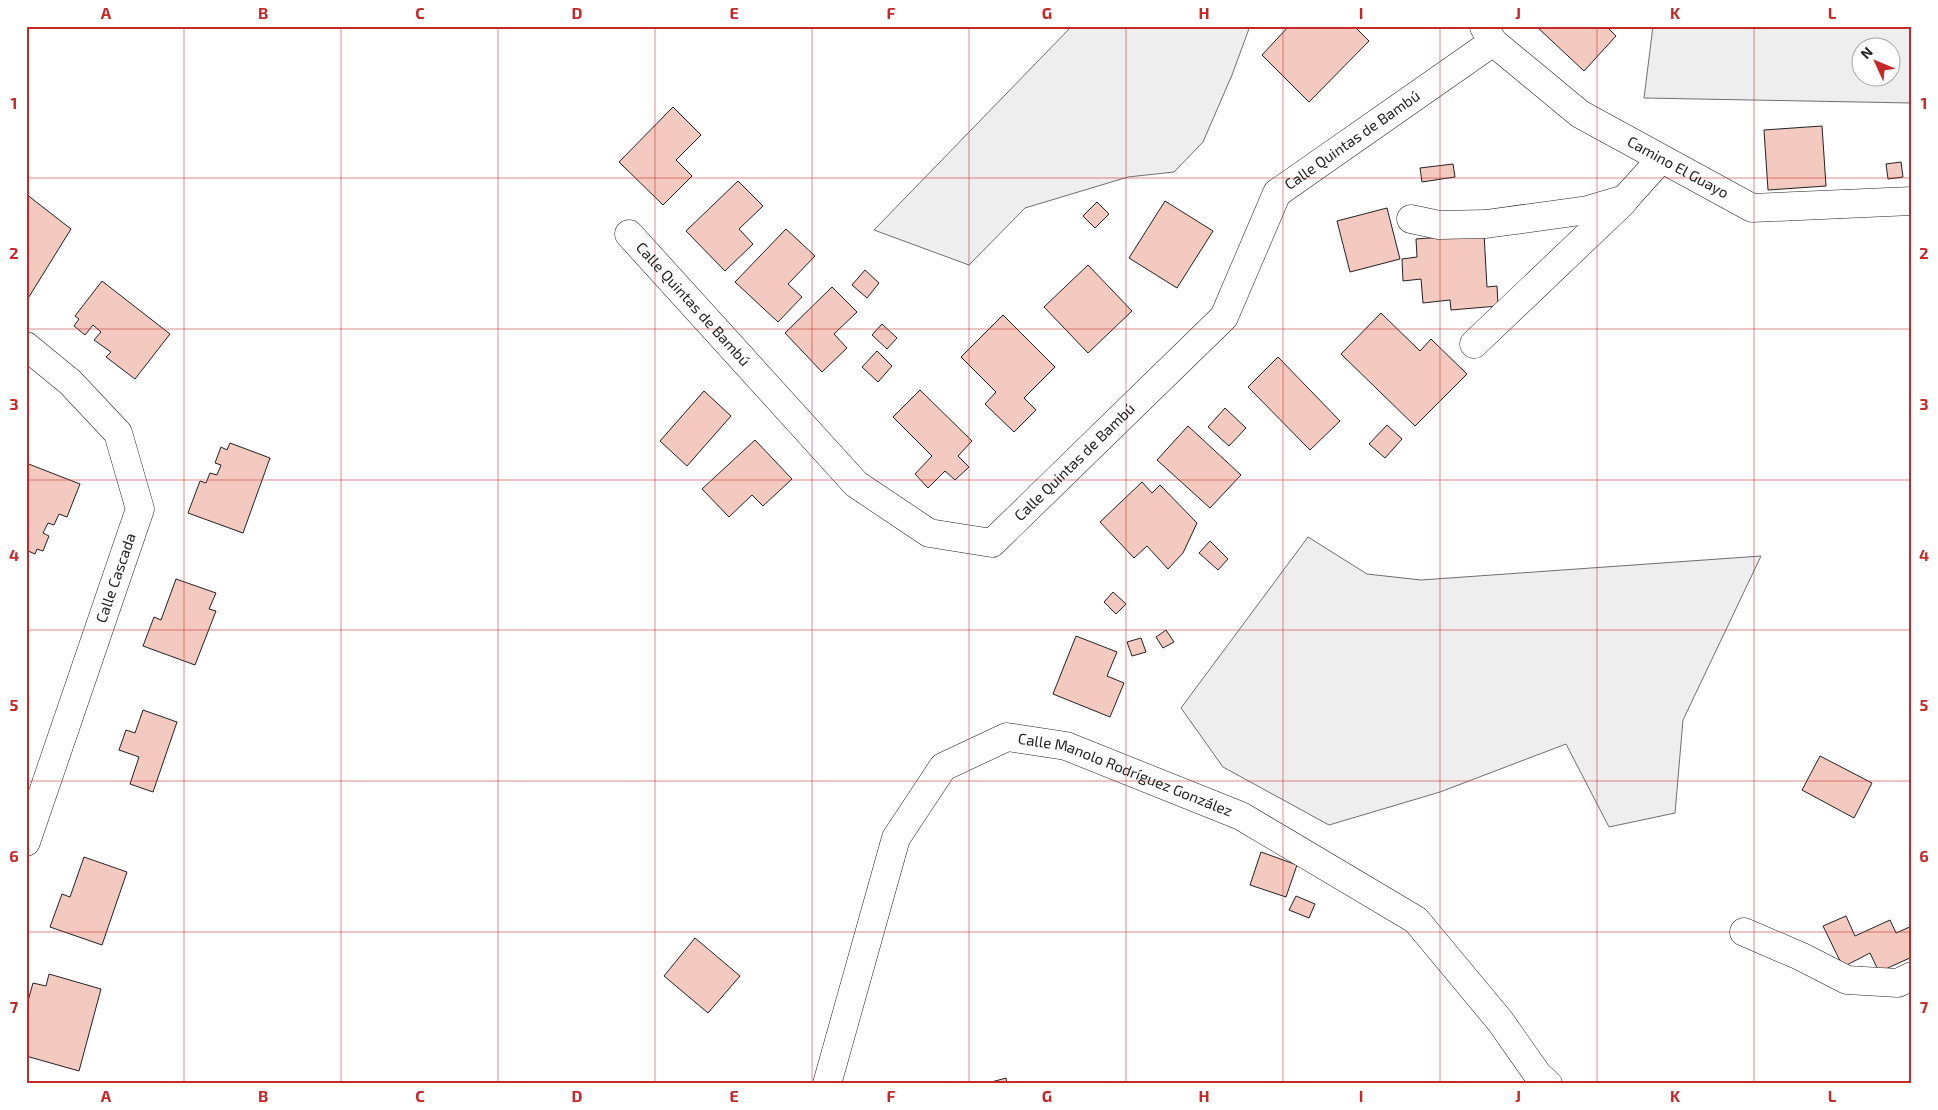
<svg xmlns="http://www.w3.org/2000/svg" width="1938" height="1110" font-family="'Exo 2',sans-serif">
<rect width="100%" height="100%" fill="#fff"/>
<path fill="#eee" stroke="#6f6f6f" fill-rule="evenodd" d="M1072,26H1250L1232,75L1203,142L1174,172L1128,177L1025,208L969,265L874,230Z
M1653,26H1912V103L1644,98ZM1860,48H1890V78H1860Z
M1308,537L1367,574L1421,580L1761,556L1683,720L1675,813L1609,827L1566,744L1440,792L1329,825L1223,767L1181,708Z"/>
<path fill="#f3c9c0" stroke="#222" d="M1289,26H1354L1369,41L1309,102L1262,55Z
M1536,26H1606L1616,36L1584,71Z
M673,107L701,135L676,160L692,176L663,205L619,162Z
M1822,126L1826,186L1768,190L1764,130Z
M1901,162L1903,177L1888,179L1886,164Z
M1453,164L1455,177L1422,182L1420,168Z
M738,181L763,206L739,229L753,244L725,271L686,231Z
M26,194L71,229L27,300H26Z
M1165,201L1213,231L1177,288L1129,258Z
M1097,202L1109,214L1095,228L1083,216Z
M1387,208L1400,259L1350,272L1337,221Z
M786,229L815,256L788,284L802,297L778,322L735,282Z
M1484,234L1487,287L1497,286L1498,306L1451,310L1450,300L1423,303L1421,279L1403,281L1402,259L1417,257L1416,239Z
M1088,265L1132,311L1088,353L1044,307Z
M865,270L879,283L867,298L852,285Z
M102,281L170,334L135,379L106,357L111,352L94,340L101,332L93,325L85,335L74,326L79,319L75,316Z
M832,287L857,312L834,334L847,348L822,372L785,333Z
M1381,313L1420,351L1431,339L1467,374L1415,426L1341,354Z
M1003,315L1055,367L1024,398L1036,410L1014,432L985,404L996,392L961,357Z
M882,324L897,338L887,349L872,335Z
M877,351L892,366L878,382L862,367Z
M1278,357L1340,421L1310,450L1248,387Z
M920,390L972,441L958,456L969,467L955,480L945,471L928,488L915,474L932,456L893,417Z
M704,391L731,416L687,466L660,441Z
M1225,408L1246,428L1229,446L1208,427Z
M1387,425L1402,439L1385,458L1369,444Z
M1188,426L1241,475L1210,508L1157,460Z
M755,440L792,479L763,506L752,495L729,517L702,489Z
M230,443L270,458L243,533L188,513L200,481L206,483L210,473L217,475L221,465L215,463L221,447L227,450Z
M26,463L80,484L67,517L59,514L54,525L48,523L43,533L49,536L43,551L37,549L35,554L26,550Z
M1142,482L1152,493L1160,485L1197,523L1183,553L1168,569L1147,546L1134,558L1100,522Z
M1210,541L1228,559L1218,570L1199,553Z
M176,579L216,593L209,609L216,611L195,665L143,646L154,617L161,620Z
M1113,592L1126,604L1116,614L1104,602Z
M1166,630L1174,642L1163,648L1156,637Z
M1076,636L1117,652L1107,676L1124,683L1110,717L1053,694Z
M1141,638L1146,652L1132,656L1127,642Z
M143,710L177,722L153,792L130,784L139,757L119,750L126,730L135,733Z
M1820,756L1872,783L1854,818L1802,790Z
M1261,852L1297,865L1286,897L1250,885Z
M84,857L127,872L102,945L50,927L62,894L70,897Z
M1296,896L1315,904L1309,918L1289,910Z
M1846,916L1855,936L1890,920L1896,933L1912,926V957L1879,972L1870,953L1843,967L1823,926Z
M695,938L740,976L708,1013L664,976Z
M49,974L101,989L79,1071L26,1056V1008L33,983L46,986Z
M1006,1078L1007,1084H984Z"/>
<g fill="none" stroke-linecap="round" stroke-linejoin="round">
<defs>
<g id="minor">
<path id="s1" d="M1484,27L1493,42L1580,114L1752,208L1912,201"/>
<path d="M1411,219L1439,225L1486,224L1588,210L1625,199L1661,159"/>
<path id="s2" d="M629,234L856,484L929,533L992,543L1224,317L1277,193L1493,42"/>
<path d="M1474,344L1623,202"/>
<path d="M26,346L70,382L118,433L140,509L26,842"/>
<path d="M1744,932L1800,956L1847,980L1898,983L1912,976"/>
<path id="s3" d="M827,1084L896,838L943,767L1007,737L1066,746L1241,816L1416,920L1500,1021L1538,1075L1548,1084"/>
</g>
</defs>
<use href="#minor" stroke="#222" stroke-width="29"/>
<use href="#minor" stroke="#fff" stroke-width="28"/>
</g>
<path fill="none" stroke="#c62828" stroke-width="1" stroke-opacity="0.55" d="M184,26V1084M341,26V1084M498,26V1084M655,26V1084M812,26V1084M969,26V1084M1126,26V1084M1283,26V1084M1440,26V1084M1597,26V1084M1754,26V1084M26,178H1912M26,329H1912M26,480H1912M26,630H1912M26,781H1912M26,932H1912"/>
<g text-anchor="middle" stroke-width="4" stroke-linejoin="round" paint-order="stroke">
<g font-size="15" fill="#222" stroke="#fff">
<text dy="5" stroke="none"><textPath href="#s2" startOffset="1040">Calle Quintas de Bambú</textPath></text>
<text dy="5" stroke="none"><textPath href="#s1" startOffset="242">Camino El Guayo</textPath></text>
<text dy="5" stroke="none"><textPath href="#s2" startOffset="95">Calle Quintas de Bambú</textPath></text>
<text dy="5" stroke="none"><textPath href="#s2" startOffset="605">Calle Quintas de Bambú</textPath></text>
<text transform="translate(116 578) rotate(-71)" y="5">Calle Cascada</text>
<text dy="5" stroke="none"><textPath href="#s3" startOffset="536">Calle Manolo Rodríguez González</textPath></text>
</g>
</g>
<rect width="1938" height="1110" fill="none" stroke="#ffffff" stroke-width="55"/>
<g transform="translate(1876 62) rotate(314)"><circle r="24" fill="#ffffff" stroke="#a7a7a7"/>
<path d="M0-4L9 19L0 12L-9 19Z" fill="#c62828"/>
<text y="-8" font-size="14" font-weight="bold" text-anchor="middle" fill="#222222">N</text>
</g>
<rect x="28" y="28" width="1882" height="1054" fill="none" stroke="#c62828" stroke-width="2"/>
<g font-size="16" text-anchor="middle" font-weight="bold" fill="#c62828">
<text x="106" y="19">A</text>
<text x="263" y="19">B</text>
<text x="420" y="19">C</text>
<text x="577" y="19">D</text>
<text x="734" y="19">E</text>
<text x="891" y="19">F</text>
<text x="1047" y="19">G</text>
<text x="1204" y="19">H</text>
<text x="1361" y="19">I</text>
<text x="1518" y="19">J</text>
<text x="1675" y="19">K</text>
<text x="1832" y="19">L</text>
<text x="14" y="109">1</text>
<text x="1924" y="109">1</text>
<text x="14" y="259">2</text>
<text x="1924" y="259">2</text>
<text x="14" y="410">3</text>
<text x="1924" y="410">3</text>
<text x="14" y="561">4</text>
<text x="1924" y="561">4</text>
<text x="14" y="711">5</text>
<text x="1924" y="711">5</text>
<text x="14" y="862">6</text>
<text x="1924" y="862">6</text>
<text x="14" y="1013">7</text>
<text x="1924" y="1013">7</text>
<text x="106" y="1102">A</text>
<text x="263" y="1102">B</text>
<text x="420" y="1102">C</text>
<text x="577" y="1102">D</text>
<text x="734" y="1102">E</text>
<text x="891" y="1102">F</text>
<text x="1047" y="1102">G</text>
<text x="1204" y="1102">H</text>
<text x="1361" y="1102">I</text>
<text x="1518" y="1102">J</text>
<text x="1675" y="1102">K</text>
<text x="1832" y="1102">L</text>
</g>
</svg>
